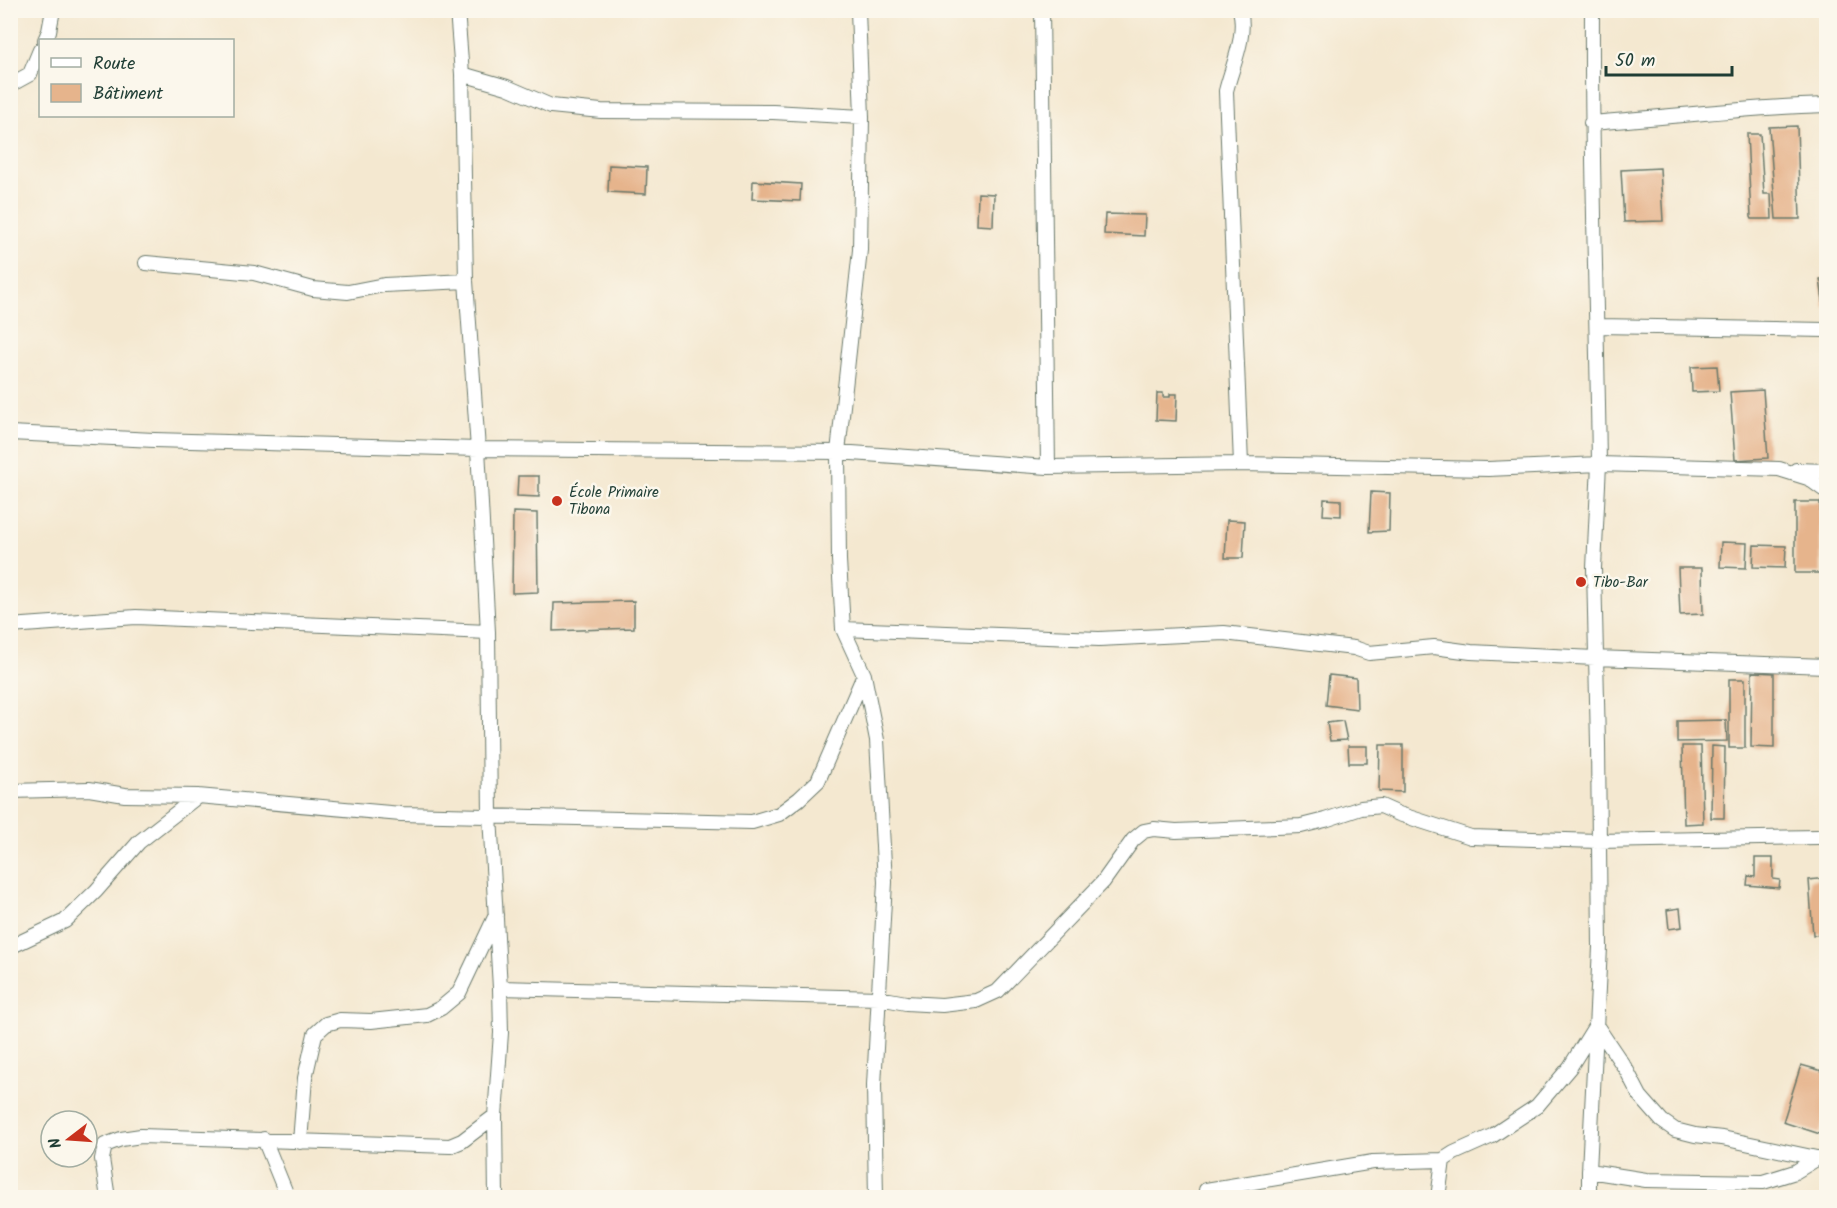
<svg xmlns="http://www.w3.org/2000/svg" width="1837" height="1208" font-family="Kalam,sans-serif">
<rect width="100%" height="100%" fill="#fbf7ec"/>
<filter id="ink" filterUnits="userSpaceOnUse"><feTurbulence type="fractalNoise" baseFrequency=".0167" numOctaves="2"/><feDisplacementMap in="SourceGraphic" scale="12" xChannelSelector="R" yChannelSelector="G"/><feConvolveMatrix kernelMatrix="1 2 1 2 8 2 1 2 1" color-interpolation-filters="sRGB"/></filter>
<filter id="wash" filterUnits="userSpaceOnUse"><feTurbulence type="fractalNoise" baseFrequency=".008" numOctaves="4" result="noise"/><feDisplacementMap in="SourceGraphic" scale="24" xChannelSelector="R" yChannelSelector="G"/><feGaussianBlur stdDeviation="1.35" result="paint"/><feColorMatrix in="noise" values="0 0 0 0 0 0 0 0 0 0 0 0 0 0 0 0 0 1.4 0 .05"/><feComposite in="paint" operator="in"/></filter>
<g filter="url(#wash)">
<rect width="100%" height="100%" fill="#f4e8d0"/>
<g id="blocks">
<path fill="#e6b48c" d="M1797,126L1800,219H1776L1769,127Z
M1747,134H1760L1764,194H1771L1772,219H1752L1751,217Z
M609,165L647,167L646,194L608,192Z
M1660,168L1663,221L1624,222L1621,170Z
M753,181L801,184L800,201L752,199Z
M978,193L994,194L993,226L977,225Z
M1105,214L1145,215L1144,236L1104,234Z
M1826,278V307H1824L1820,279Z
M1717,366L1719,391L1692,392L1691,367Z
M1763,390L1768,458L1735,460L1730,392Z
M1157,393H1163V397H1170V394H1177L1176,421L1156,420Z
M518,476H539V497L517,496Z
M1371,492L1390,493L1389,531L1369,532Z
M1324,499L1341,500V516L1323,515Z
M1795,502H1820L1821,573H1795Z
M513,512L537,513L538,592L512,593Z
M1227,520L1245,521L1243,558H1225Z
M1721,542L1747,543L1746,568L1720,567Z
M1754,545L1786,546L1785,568L1753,567Z
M1678,568H1702L1703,614L1680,615Z
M634,601V628L553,631L554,603Z
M1752,672L1774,673V748L1751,747Z
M1329,675L1356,678L1357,709L1326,705Z
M1729,679H1745V748H1729Z
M1726,720L1727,741L1677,742V721Z
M1343,721L1347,740L1330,741L1327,723Z
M1380,745H1403V792L1379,791Z
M1348,746H1367V763H1349Z
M1682,746H1701L1703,823L1684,824Z
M1712,746L1725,747L1724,818H1711Z
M1755,858H1773V879L1780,880L1779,888L1747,885L1748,876L1755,877Z
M1826,878V934L1813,935L1809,880Z
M1680,908L1682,927L1669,929L1667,910Z
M1801,1065L1826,1072V1111L1820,1134L1783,1122Z"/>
</g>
</g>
<g filter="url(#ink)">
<use href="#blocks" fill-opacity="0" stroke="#6a796b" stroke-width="1.5"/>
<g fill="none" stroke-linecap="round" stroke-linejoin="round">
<defs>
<path id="street" d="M858,10L862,117L860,250L838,452L839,560L843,629L864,675L877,740L885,882L874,1085L876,1198
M1042,10L1048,467
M1240,10C1247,36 1232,66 1226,91L1241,464
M45,40L49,31L53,10
M462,74L507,87L551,106L601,111L773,112L862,117
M10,85L30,74L40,50
M1591,123C1670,117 1748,107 1826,105
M146,263L254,273L313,289L348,292L384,285L466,281
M1598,326L1826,330
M10,433L154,440L478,449L466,281L462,74L457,10
M1796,470L1826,471
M10,626L136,617L488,632
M843,629L1099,639L1224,633L1354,648L1369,653L1434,647L1471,652L1595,658L1826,666
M10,791L89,789L125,795L198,796L401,814L752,822L779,814L799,799L818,781L864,675
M10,947L65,921L96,891L139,842L198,796
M500,988L879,998L906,1003L942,1005L976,1001L998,991L1103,882L1133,840L1144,831L1154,829L1176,831L1301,826L1325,820L1361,808L1381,806L1399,814L1471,837L1598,841L1818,837
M264,1139L288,1198
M300,1142L305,1078L315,1034L326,1024L340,1020L371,1021L427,1015L441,1008L459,993L496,915
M1589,1171L1646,1180L1763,1182L1795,1172L1818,1158
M1206,1190L1373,1162L1443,1160
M108,1198L102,1159L105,1145L121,1139L141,1136L450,1146L462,1141L495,1116
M496,1198L495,1116L501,1033L500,988L490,816L488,632L478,449L838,452L1048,467L1241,464L1488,469L1599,464C1597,313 1591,162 1592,10
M1438,1198L1443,1160L1454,1153L1492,1136L1537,1106L1570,1067L1596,1025L1627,1071L1640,1096L1662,1121L1675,1130L1695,1135L1722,1138L1826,1160
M1589,1198V1171L1600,947L1598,744L1594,568L1599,464L1779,469L1808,478L1826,491"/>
</defs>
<use href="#street" stroke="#6a796b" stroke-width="16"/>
<use href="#street" stroke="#fff" stroke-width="14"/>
</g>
</g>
<g fill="#c8321e" stroke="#fbf7ec" stroke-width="2">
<circle cx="557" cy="501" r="6"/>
<circle cx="1581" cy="582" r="6"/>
</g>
<g text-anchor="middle" stroke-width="5" stroke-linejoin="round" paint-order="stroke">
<g font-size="15" fill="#1f3d34" stroke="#fbf7ec" text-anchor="start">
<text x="569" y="497">École Primaire<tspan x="569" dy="17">Tibona</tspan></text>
<text x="1593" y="587">Tibo-Bar</text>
</g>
</g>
<rect width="1837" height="1208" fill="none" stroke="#fbf7ec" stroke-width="36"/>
<rect x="39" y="39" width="195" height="78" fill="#fbf7ec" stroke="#a3ada2" stroke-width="1.5"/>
<rect x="51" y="58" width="30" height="9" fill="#ffffff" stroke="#a3ada2" stroke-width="1.5"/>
<text x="93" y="69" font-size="18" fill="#1f3d34">Route</text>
<rect x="51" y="84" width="30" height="18" fill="#e6b48c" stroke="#a3ada2" stroke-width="1.5"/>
<text x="93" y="99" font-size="18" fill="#1f3d34">Bâtiment</text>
<g transform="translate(69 1139) rotate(253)"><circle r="28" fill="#fbf7ec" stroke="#a3ada2" stroke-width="1.5"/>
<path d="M0-4.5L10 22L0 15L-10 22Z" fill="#c8321e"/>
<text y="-9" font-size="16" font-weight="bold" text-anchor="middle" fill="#1f3d34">N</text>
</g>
<path d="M1606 66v9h126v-9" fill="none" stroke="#1f3d34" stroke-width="3"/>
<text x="1615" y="66" font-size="18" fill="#1f3d34" stroke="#fbf7ec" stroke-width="4.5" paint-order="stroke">50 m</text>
</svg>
